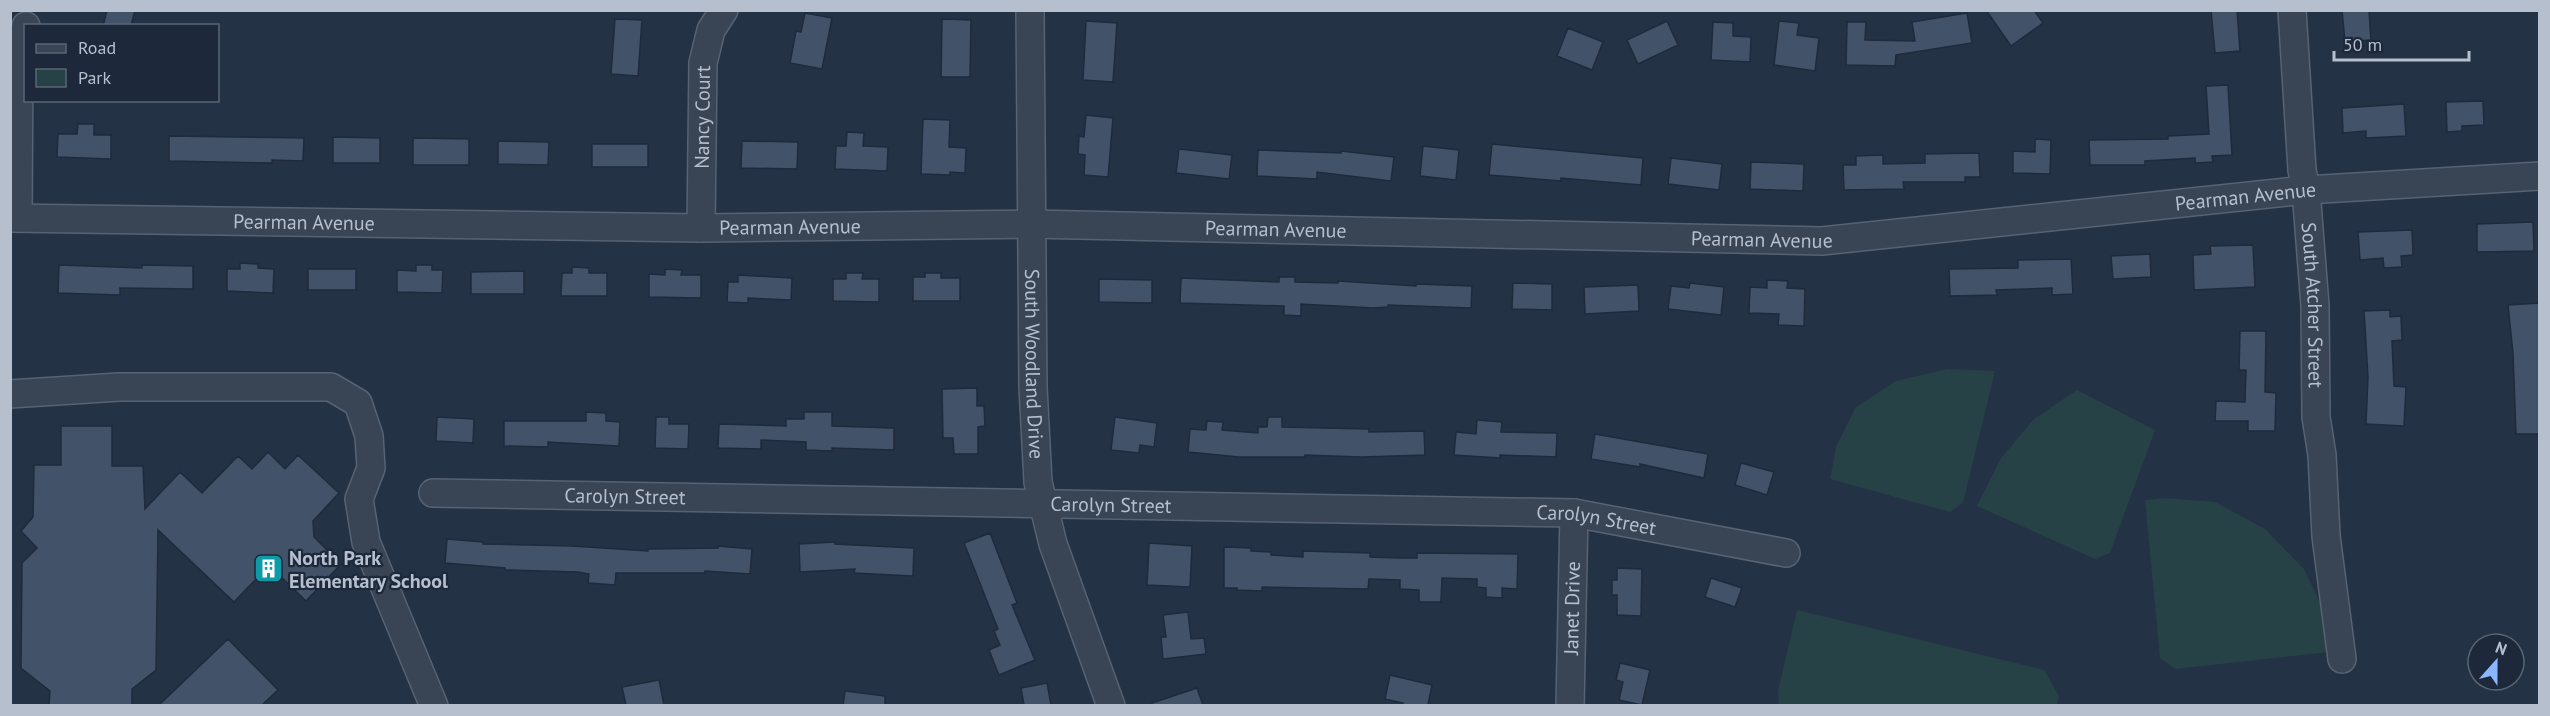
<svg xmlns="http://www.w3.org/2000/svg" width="2550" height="716" font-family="'PT Sans',sans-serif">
<rect width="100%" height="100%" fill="#243245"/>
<path fill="#264246" d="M1947,369L1995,371L1963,503L1950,512L1830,479L1836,447L1856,407L1896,381Z
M2077,390L2155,430L2110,553L2095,559L1977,506L2001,458L2034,419Z
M2164,498L2215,502L2265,529L2304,569L2327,618L2329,652L2175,669L2160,658L2145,500Z
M1797,610L2044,670L2059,696L2057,705H1779L1778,691Z"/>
<path fill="#425268" stroke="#1f2b3c" stroke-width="1.5" d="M107,10H135L131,26H103Z
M1986,10H2034L2043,23L2011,46Z
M2211,10H2237L2240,51L2215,53Z
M2342,10H2369L2371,40L2345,42Z
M805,13L832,18L822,69L790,63L796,31L801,32Z
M1967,13L1972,43L1896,55L1895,66L1846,65L1847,22H1866L1865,40L1915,41L1912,22Z
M615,19L642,20L638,76L611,74Z
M942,19L971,20L970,77H941Z
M1086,21L1117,23L1113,82L1083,80Z
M1667,21L1678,45L1638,64L1627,40Z
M1779,21L1799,23L1797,35L1819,38L1815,71L1774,65Z
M1713,22L1733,23V36L1751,37L1750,62L1711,60Z
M1568,28L1603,42L1592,70L1557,56Z
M2228,85L2232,155L2212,156L2213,162L2195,163V158L2145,161V165H2090L2089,140L2168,139V136L2209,134L2206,86Z
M2483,101L2484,125L2462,126V131L2447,132L2446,102Z
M2404,104L2406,136L2366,138V131L2343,133L2342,108Z
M1086,115L1113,118L1108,177L1084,175L1085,155L1078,154L1079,136L1084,137Z
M923,119L950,120L949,147L966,148L965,173L950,172V175L921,174Z
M78,124H94V135H111V159L57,157L58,134H77Z
M847,132L864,133L863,146L888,147L887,171L835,169L836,146H846Z
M169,136L304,138L303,161L272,160V163L169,161Z
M333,137L380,138V163H333Z
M413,138L469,139V165H413Z
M2035,139L2051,140L2050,174L2013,173V151L2035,152Z
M498,141L549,142L548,165L498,164Z
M742,141L798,142L797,169L741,168Z
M592,144H648V167H592Z
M1492,144L1643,158L1641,185L1561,178V181L1489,175Z
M1423,146L1459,150L1456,180L1420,176Z
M1179,149L1232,155L1229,179L1176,173Z
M1258,150L1341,153V151L1394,157L1391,181L1317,172V179L1257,176Z
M1979,153L1980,177H1965V182H1903L1904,189L1844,190L1843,165H1856V156L1883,155V164L1925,163V154Z
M1671,158L1722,164L1719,190L1668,184Z
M1751,162L1804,164L1803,191L1750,189Z
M2533,222L2534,251L2477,252V224Z
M2412,230L2413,255L2401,256L2402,267L2384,268L2383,258L2360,260L2358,232Z
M2253,245L2255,287L2194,290L2193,255L2211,254L2210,246Z
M2150,254L2151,277L2113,279L2111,256Z
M2071,259L2073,294L2052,295V288L1996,290L1997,295L1950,296L1949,269L2018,268V260Z
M240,263L258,264V268L274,269L273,293L227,291V269H240Z
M59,265L142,268V265L193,266V289L120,288V295L58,293Z
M416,265H432V270H443L442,293L397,292V270L416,271Z
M572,267L589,268V273H607V296H561L562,273H572Z
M308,269H356V290H308Z
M665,269L682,270L681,275H701V298L649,297V274L665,275Z
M524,271V294H471V272Z
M846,273H863L862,279H879V302L833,301V279H846Z
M925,273H941V278H960V301H913V277H925Z
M738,275L792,278L791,300L748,298V303L727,302L728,282H738Z
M1279,277H1295V282L1338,283V281L1416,286V284L1472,286L1471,308L1388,305V307L1373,308L1301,304V316L1284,315V306L1180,303L1181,278L1279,282Z
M1099,279L1152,280V303L1099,302Z
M1767,280L1788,281L1787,288L1805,289L1804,326L1778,325L1779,314L1749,313L1750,287L1767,288Z
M1513,283L1552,284V310L1512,309Z
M1690,283L1724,287L1721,315L1668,309L1671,286L1689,288Z
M1638,285L1639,311L1585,314L1584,287Z
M2540,303V434H2516L2513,353L2508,305Z
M2390,310V317L2401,316L2402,340L2392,341L2394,386L2406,387L2404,426L2366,424L2368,377L2364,311Z
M2240,331H2266L2265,392L2276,393L2275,431H2248V421H2215L2216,401L2245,402L2246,370H2239Z
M977,388V406H984L985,426L978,427V454H954L953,438H943L942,389Z
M586,412L606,413V421L620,422L619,446L548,442V447L504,446V421H586Z
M804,412H832V426L894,428V450L832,448V451L806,450V442L761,440V449L718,448L719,424L786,426V419H804Z
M437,417L474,419L473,443L436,441Z
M656,417H669V424H689L688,449L655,448Z
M1115,417L1157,423L1154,447L1140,445L1139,453L1111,450Z
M1268,417H1282V427L1369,429V432L1424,431L1425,455L1362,457L1305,455V457H1239L1188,452L1190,429L1206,430L1207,421L1223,422L1222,430L1258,433V427H1267Z
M1477,420L1502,422L1501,432L1557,433L1556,457L1500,455V458L1454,455L1456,432L1476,434Z
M61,426H112V466H143L145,509L180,472L202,493L238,456L252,469L268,452L285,469L298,455L339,493L313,521L314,537L341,564L306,601L278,574H261L234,602L158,530L156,670L132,689V705H49L50,691L21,668L22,563L37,548L21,531L33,517L34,465H61Z
M1595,434L1708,454L1704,478L1640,464V467L1591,459Z
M1741,463L1774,472L1767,495L1735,485Z
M990,533L1017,603L1012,605L1035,660L999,675L989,650L1000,645L994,631L998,629L964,543Z
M447,539L483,542V544L572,546L648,551V549L718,548V546L752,549L750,574L705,571V573H616L615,585L588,583L589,574L578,572L505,570V568L445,563Z
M835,542V544L914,548L913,576L854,573L855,569L800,572L799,544Z
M1149,543L1192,546L1190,587L1147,585Z
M1224,547L1251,548V551L1271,552V555L1303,557V551L1370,553V557L1401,558H1417V553L1518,554L1517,589L1502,588V598L1486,597V588L1477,587V579L1442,578L1441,602H1419V590L1400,589V580L1369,579L1368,589L1262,587V591L1237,590V588H1224Z
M1617,568L1642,569L1641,616L1617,615V595H1612V580H1617Z
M1711,578L1742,588L1735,607L1705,597Z
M1188,612L1191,639L1204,638L1206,654L1163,659L1161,637H1166L1163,615Z
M228,639L278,690L262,705H159Z
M1620,663L1650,670L1642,705L1619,700L1623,682L1616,680Z
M1390,675L1432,685L1428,705H1403V703L1385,699Z
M659,680L664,705H626L622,687Z
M1047,683L1051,705H1024L1021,688Z
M1197,688L1203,705H1152V703Z
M845,691L885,696V705H843Z"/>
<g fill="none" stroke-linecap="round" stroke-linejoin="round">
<defs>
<g id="minor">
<path id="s1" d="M1030,10L1033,387L1038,482L1053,544L1111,706"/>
<path id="s2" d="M2292,10L2302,170L2306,190L2315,306L2316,417L2322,455L2326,536L2342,659"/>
<path id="s3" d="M10,218L701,228L1031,224L1822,241L2306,190L2540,176"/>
<path d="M18,218L19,53L26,26"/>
<path id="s4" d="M701,228L703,63L711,30L724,10"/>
<path d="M10,394L119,387H331L358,403L369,436L371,468L359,499L366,542L434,706"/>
<path id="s5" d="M433,493L1574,513L1786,553"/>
<path id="s6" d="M1570,706L1574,513"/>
</g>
</defs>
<use href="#minor" stroke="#576272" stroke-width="30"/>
<use href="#minor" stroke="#394454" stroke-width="27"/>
</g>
<defs>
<symbol id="building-square" viewBox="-11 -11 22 22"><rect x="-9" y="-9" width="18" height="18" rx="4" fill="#0f9aa8" stroke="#1d293a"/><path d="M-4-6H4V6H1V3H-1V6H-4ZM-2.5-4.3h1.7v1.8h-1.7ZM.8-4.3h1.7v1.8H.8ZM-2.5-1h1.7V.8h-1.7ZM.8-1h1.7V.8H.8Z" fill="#fff"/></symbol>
</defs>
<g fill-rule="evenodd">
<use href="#building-square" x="252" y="552" width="33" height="33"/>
</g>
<g text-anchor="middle" stroke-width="4.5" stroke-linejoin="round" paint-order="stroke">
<g font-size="20" fill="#b6bfce" stroke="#1d293a">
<text dy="7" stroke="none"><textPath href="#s4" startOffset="111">Nancy Court</textPath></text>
<text dy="7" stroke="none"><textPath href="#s3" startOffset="2238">Pearman Avenue</textPath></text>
<text dy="7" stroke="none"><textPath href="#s3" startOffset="294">Pearman Avenue</textPath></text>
<text dy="7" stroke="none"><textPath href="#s3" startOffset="780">Pearman Avenue</textPath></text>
<text dy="7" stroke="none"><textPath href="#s3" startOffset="1266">Pearman Avenue</textPath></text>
<text dy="7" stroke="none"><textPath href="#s3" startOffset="1752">Pearman Avenue</textPath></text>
<text dy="7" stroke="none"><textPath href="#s2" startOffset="296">South Atcher Street</textPath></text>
<text dy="7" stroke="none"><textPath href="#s1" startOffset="354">South Woodland Drive</textPath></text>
<text dy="7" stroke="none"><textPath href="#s5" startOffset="192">Carolyn Street</textPath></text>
<text dy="7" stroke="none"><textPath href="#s5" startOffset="678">Carolyn Street</textPath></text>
<text dy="7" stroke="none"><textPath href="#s5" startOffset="1164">Carolyn Street</textPath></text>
<text dy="7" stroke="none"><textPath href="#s6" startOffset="98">Janet Drive</textPath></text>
</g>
<g font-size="20" font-weight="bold" fill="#b6bfce" stroke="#1d293a" text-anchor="start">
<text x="289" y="565">North Park<tspan x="289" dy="23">Elementary School</tspan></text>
</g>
</g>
<rect width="2550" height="716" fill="none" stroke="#b6bfce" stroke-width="24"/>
<rect x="24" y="24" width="195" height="78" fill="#1d293a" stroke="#5a6575" stroke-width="1.5"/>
<rect x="36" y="44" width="30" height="9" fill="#394454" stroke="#5a6575" stroke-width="1.5"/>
<text x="78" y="54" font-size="18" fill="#b6bfce">Road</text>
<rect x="36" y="69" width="30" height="18" fill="#264246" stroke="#5a6575" stroke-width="1.5"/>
<text x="78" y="84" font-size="18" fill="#b6bfce">Park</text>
<g transform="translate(2496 662) rotate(21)"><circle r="28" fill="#1d293a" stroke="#5a6575" stroke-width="1.5"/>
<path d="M0-4.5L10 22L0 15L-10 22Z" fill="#8ab7ff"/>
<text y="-9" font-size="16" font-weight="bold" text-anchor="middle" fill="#b6bfce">N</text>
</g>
<path d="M2334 51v9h135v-9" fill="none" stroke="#b6bfce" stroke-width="3"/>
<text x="2343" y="51" font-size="18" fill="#b6bfce" stroke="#1d293a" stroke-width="4.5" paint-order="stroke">50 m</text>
</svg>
